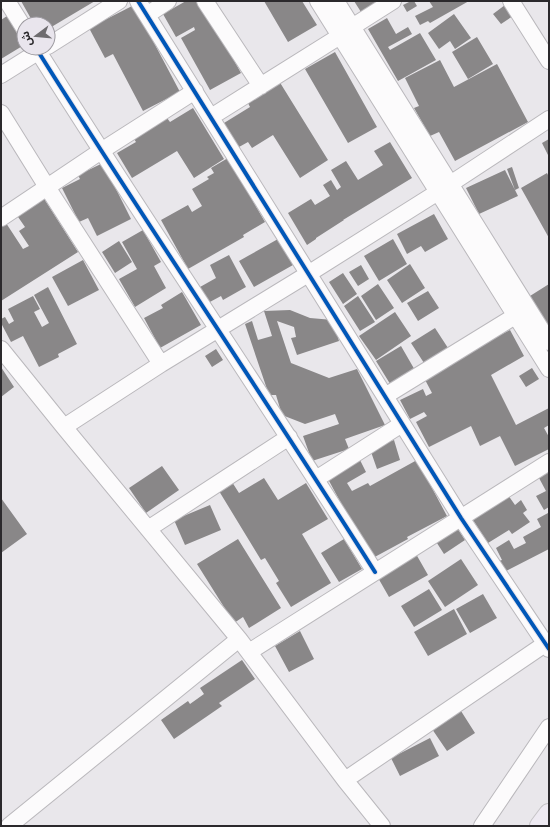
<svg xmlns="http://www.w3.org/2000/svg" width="550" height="827" font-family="Signika,'Noto Sans Arabic',sans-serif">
<rect width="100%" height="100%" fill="#e9e7eb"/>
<path fill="#898788" d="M21,1H95L48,29V24H34Z
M186,1H201L241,73L210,90L181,38L195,30L194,27L176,37L163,14Z
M264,1H302L317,25L288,42Z
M354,1H378L361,12Z
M411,1H414L417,6L407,12L403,5Z
M429,1H469L430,23L428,21L420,25L415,16L433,7Z
M134,5L180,92L143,111L113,54L105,58L89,28Z
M505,5L513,16L501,24L493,14Z
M454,14L471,38L455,49L450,41L439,49L428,33Z
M7,16L24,45L1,59V20Z
M387,18L396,34L408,27L412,34L388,47L390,50L420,33L436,60L398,81L368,29Z
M477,37L493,64L468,79L452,52Z
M335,52L377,127L348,143L305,69Z
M440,60L454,87L497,64L528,122L455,161L439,132L430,136L414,108L419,106L405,78Z
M279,81L328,160L300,178L273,135L252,148L248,142L239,147L224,123L250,107L247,101Z
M193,108L224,159L194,178L177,151L132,178L117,153L136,142L134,139L167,118L170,122Z
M549,139V154L548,155L542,143Z
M390,142L412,178L343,220H344L316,238V239L307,245L288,213L311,199L315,205L330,196L323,185L331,180L337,190L341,187L331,170L346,161L358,180L383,165L374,151Z
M228,158L265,222L243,235L244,237L188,269L161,220L188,205L192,212L202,206L192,189L209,179L207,177L214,173L211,168Z
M103,163L131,219L97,236L88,218L79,222L62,188L80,179L78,175Z
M512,167L519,188L515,190L507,169Z
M505,170L518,196L479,214L466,188Z
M547,173L549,177V238L521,188Z
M43,197L78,252L1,301L2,268L1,227L6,223L23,249L29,246L19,231L25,227L16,214Z
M434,214L448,239L425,252L421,246L407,254L397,234Z
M143,230L161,262L154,266L166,288L135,307L119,279L137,269L122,242Z
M278,239L293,265L254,287L239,261Z
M393,239L407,264L379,281L364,256Z
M119,241L132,262L115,273L102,252Z
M229,255L246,287L223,300L221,296L208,303L200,287L216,278L210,265Z
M83,260L99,290L68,306L52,277Z
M410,264L425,288L402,303L387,280Z
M361,265L369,279L358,286L349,272Z
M343,273L357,294L343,304L329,282Z
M378,284L394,308L376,320L361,296Z
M549,284V327L530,296Z
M48,287L77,344L58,354L59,357L39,367L23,336L11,342L1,323V319L5,317L9,324L14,321L8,309L33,296L40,309L34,312L42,327L49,323L34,295Z
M428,291L439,308L418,321L407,303Z
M182,292L201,325L160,348L144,318L163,308L161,305Z
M358,296L375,322L360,331L344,306Z
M290,310L310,318L333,320L339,341L297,355L291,338L296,337L294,327L277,321L291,363L329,378L357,369L385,425L345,439L349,449L312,461L303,436L339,424L335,414L305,424L282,415L276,395H269L245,324L252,321L258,340L272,336L264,311Z
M395,312L411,336L376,360L359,336Z
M435,328L448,348L424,363L411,343Z
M510,330L524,356L491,375L516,425L549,408V425L544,428L549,437V449L515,466L500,436L480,446L471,426L429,447L416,422L427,416L424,412L410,419L400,400L423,389L426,396L432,393L422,374Z
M401,346L416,372L392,387L376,361Z
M216,349L223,360L212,367L205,356Z
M1,367L14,387L1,397Z
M532,368L539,379L526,387L519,376Z
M394,440L400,460L377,469L370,449Z
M360,460L366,472L347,483L352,491L368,483L370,486L417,460L447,516L407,537L408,539L371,559L328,479L343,471L342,469Z
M162,466L179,490L146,513L129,488Z
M549,472V507L544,510L536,496L546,491L539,478Z
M264,478L278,500L306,483L328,519L302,534L331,583L291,607L276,583L279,581L265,558L261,560L219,491L232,482L239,493Z
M506,492L515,505L521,500L527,510L523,513L530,522L512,534L509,530L488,543L471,517Z
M1,498L27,534L1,553Z
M210,505L221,530L185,545L174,520Z
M548,513L549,516V549L504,572L499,561L502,560L496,548L509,540L514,549L526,543L523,537L541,527L537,519Z
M456,526L465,540L444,554L435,540Z
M238,539L281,608L249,628L243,617L234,623L197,564Z
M344,539L362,569L339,582L321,553Z
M416,554L428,575L389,597L377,576Z
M461,559L478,585L445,607L428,581Z
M429,589L442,610L414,627L401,606Z
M483,594L497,618L470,633L456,609Z
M454,609L467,634L428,656L414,632Z
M300,631L314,659L289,672L275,646Z
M242,660L255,679L219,703L222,706L174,739L161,720L188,701L190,704L204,694L200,688Z
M461,711L475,733L447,751L432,729Z
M430,738L439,756L400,776L391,758Z"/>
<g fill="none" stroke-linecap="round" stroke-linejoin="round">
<defs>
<path id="minor" d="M7,1L24,28
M138,1L461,518L549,649
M205,1L261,86
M318,1L549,369
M336,1L549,342
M511,1L549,61
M147,15L168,1
M48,46L119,1
M36,48C146,224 264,396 375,572
M1,75L44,48
M1,113L47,187L161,364
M211,117L340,36L352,27L393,1
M1,218L101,151L195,91
M1,349L64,427L239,639L345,780L382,826
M385,396L515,316
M64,427L161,364L308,274L438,192L549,119
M316,479L402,424
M148,529L289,437
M249,652L549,462
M345,780L545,644
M9,826L239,639
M482,826L549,727"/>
<path id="major" d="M540,826L549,814"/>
</defs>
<use href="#minor" stroke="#bab8bc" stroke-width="18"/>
<use href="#major" stroke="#c5c3c6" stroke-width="22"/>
<use href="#minor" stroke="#fcfbfc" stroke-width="16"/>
<use href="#major" stroke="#eeeaf2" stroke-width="20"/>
<defs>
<path id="cycleway" d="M138,1L461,518L549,649
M36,48C146,224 264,396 375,572"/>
</defs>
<use href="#cycleway" stroke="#e9e5ed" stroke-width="6"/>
<use href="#cycleway" stroke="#0057b8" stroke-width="4"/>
</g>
<rect width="550" height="827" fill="none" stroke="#2b292c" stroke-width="4"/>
<g transform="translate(36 36) rotate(254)"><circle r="19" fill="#e9e5ed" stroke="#9d9aa0"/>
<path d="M0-3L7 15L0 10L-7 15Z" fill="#6e6c6f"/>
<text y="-6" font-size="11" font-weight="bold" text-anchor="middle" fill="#2b292c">ش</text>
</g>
</svg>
